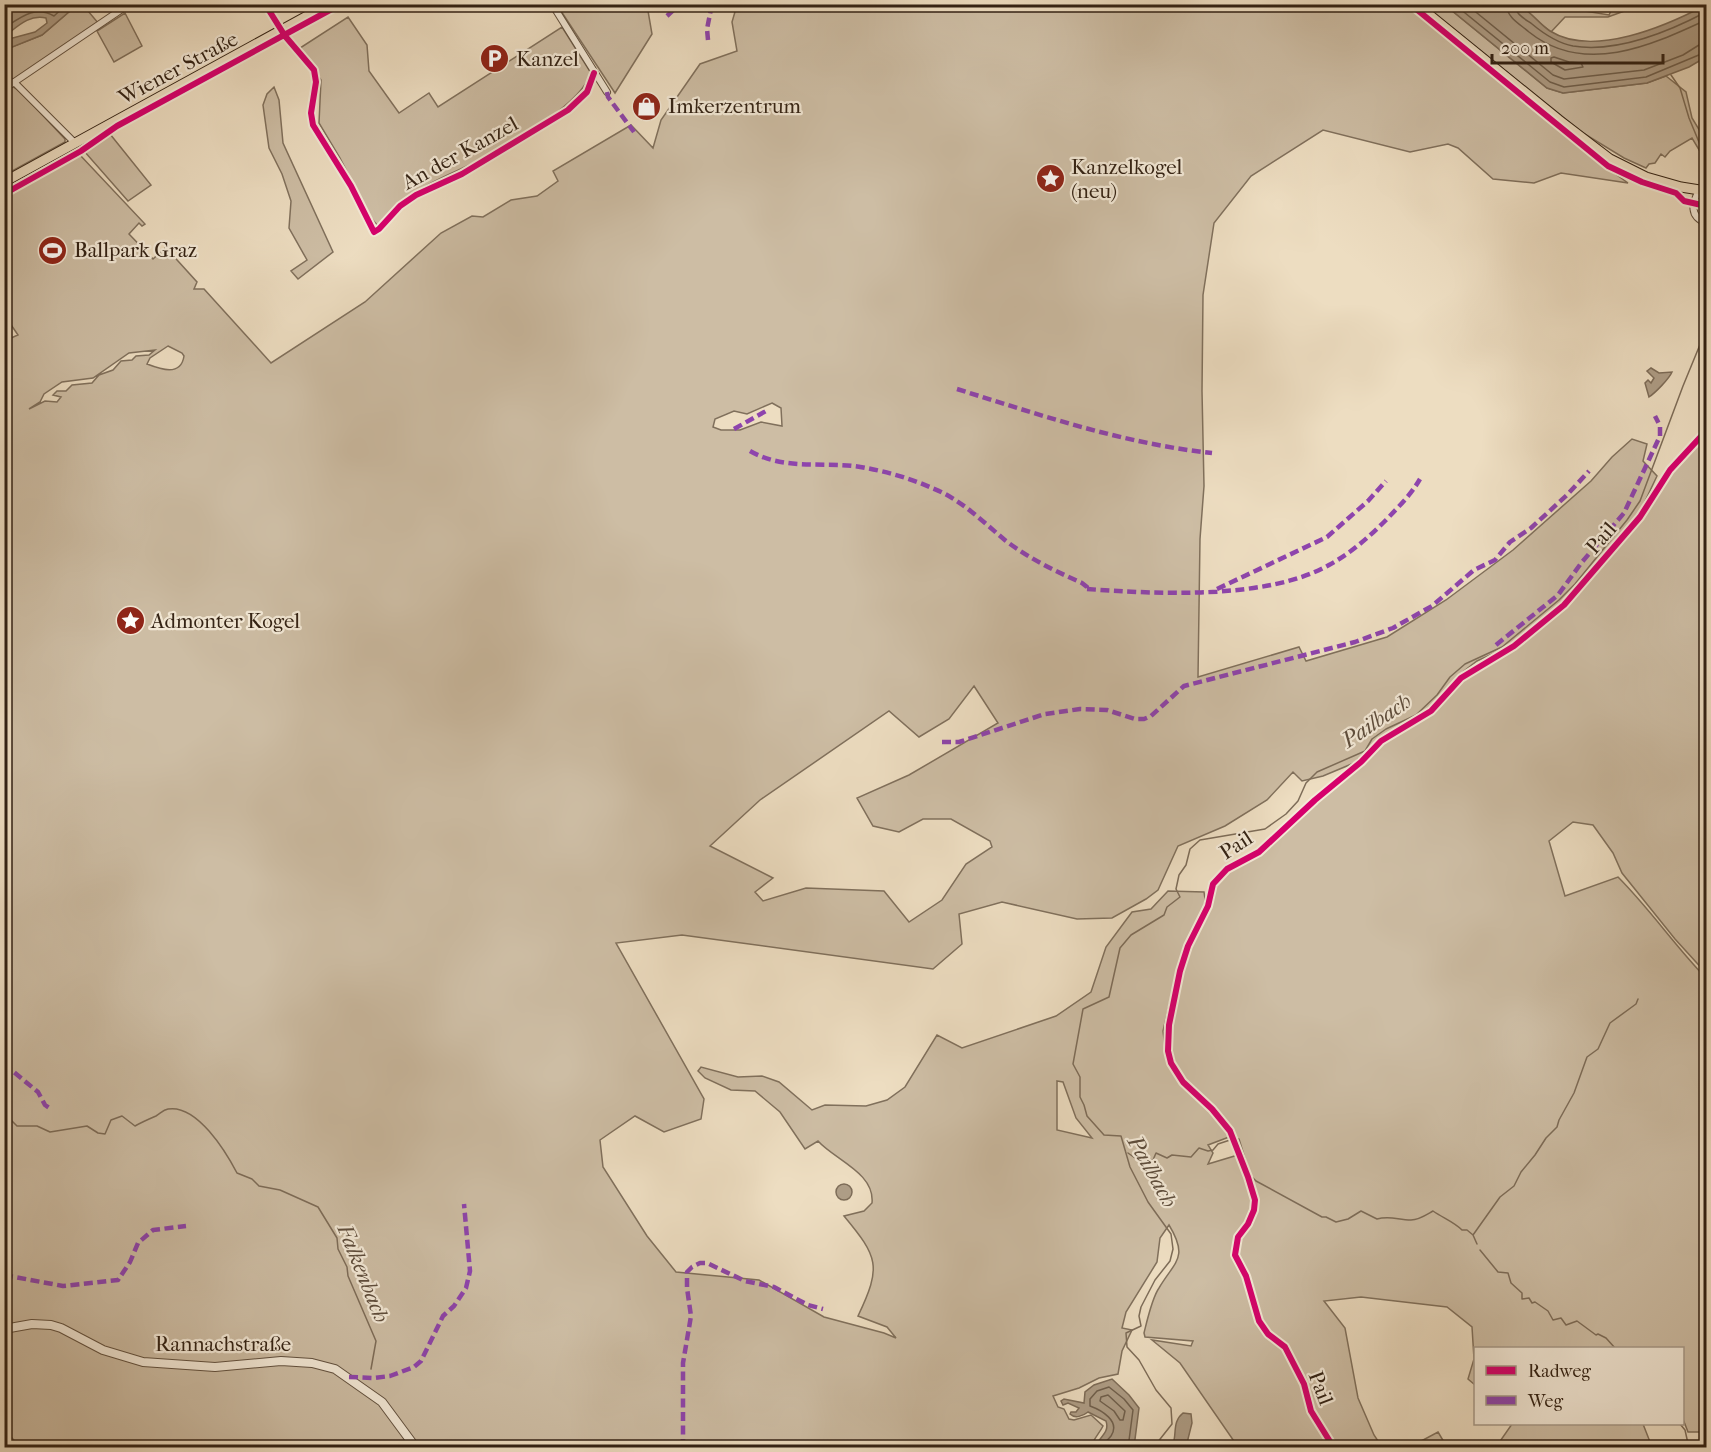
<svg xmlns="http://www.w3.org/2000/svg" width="1711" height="1452" font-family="'IM FELL French Canon',serif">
<rect width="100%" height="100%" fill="#edddc1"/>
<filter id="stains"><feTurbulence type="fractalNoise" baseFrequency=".00333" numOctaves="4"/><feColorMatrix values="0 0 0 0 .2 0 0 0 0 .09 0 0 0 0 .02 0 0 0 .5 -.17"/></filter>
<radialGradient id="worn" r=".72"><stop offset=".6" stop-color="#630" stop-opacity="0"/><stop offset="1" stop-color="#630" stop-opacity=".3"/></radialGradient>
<path fill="#cdbda4" stroke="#80705c" stroke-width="1.5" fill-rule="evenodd" d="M1405,4L1603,165L1628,183L1561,173L1534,183L1493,179L1458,148L1448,144L1410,152L1323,130L1251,176L1214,223L1203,295L1202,391L1204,486L1200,539L1198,677L1299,647L1306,661L1387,637L1446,600L1513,550L1591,481L1612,457L1632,439L1647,444L1643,461L1657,476L1639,514L1559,606L1508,647L1477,661L1464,671L1426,712L1380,737L1354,763L1323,776L1302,781L1293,772L1267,800L1225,826L1178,846L1158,890L1146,899L1112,918L1077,919L1002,902L959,914L962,944L933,969L682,935L616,943L704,1099L701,1119L664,1132L635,1116L600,1140L603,1167L647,1236L676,1272L759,1280L824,1317L884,1333L896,1338L887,1327L858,1316C882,1266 878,1257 844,1216L864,1211L872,1203C875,1173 835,1160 818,1141L805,1149L780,1112L755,1091L731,1090L705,1078L698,1071L701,1067L738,1077L762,1076L779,1082L812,1110L825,1105L866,1106L887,1100L905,1087L937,1035L962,1048L1056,1016L1091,992L1106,947L1132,912L1151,909L1168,891L1204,892L1206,906L1179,964L1163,1031L1167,1063L1170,1064C1177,1075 1183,1085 1192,1095C1205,1109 1221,1118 1229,1137L1208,1145L1213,1153L1208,1164L1238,1155C1244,1174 1258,1198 1249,1217C1246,1224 1238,1231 1238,1237L1248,1224L1254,1209L1255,1200L1248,1177L1230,1131L1212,1109L1183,1082L1171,1063L1167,1042L1180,971L1188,946L1208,906L1213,884L1227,869L1259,851L1315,800L1361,762L1381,741L1431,711L1461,678L1514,646L1564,605L1640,517L1670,470L1704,433L1706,434V973L1675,939L1622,873L1613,853L1593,825L1573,822L1549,841L1565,896L1618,877C1650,909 1675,946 1706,978V1427L1699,1432H1688L1683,1419L1682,1348H1476L1475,1385L1468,1379L1474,1359L1472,1327L1447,1307L1361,1297L1324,1301L1345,1328L1358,1398L1374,1435L1382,1447H1238L1180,1363L1152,1340L1191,1346L1193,1341L1145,1337L1144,1333C1147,1321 1152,1298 1159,1288C1175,1261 1189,1258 1169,1225L1160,1238L1157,1262L1126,1312L1122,1328L1132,1330L1122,1351L1118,1374L1099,1378L1079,1388L1053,1396L1058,1407L1064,1409L1069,1419L1074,1420L1091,1415L1103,1426C1099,1434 1094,1438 1091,1447H20L4,1429V353L11,342V338L18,335L5,316V189L74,151L80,155L145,224L142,226L139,223L129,234L153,259L165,248L168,250L197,282L194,289H204L271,363L365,302L441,233L472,216L483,217L511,200L537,196L558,181L553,171L631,125L653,148L661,120L700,64L737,51L732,22L737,5ZM168,346L182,353L184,356C181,377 160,369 147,364L150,358ZM155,350L149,355L136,356L132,360L121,361L113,370L99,375L92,383L72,385L66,391H57L53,395L61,397L57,402L45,401L29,409L40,402L44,394L62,382L93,378L129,353ZM772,403L781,408L782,426L761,422L740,430H721L713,427L715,419L734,411L747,414ZM974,686L998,723L909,775L857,798L873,826L899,832L923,819H951L990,841L992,847L966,864L942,900L909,922L884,891L806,888L763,901L755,892L773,878L710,846L760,800L889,711L919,737L949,719ZM1057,1081L1063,1082L1076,1118L1092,1138L1057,1130Z
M1537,4L1548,5L1609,15L1614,5H1641L1608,17H1565L1551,32L1517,5Z
M77,5H83L99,24L5,89L4,50L42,35Z
M557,5H647L652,34L615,93Z
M1423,5H1445L1547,88L1563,93L1647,83L1666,76L1686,92L1692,118L1706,141V177L1704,158L1692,138L1670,151L1665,157L1661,154L1655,163L1649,164L1646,168L1624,158L1583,133Z
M125,13L142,46L114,62L97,31Z
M348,17L367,45L369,71L399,113L429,93L438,107L562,27L591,73C581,104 518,139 489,155C466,168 441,176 419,190C403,200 391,212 378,226L371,218L340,158L319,123L321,80L300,48Z
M12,86L20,91L65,139V142L5,175L4,93Z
M274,87L279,100L283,143L333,252L298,279L291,271L307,260L289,228L291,201L282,174L269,148L263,105L267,94Z
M110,134L151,185L128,201L84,151Z
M1512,1424H1643L1652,1447H1496Z
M1438,1432L1447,1447H1410Z"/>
<path fill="#ae9d86" stroke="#7d6c58" stroke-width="1.5" d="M5,4H77V5L42,35L5,50V40L35,32L47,23L46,18C29,14 17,27 5,36Z
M1445,5C1457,4 1510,2 1518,5C1530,10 1539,24 1550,31C1593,58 1666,26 1706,5V57L1689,67L1647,83L1563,93L1547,88Z
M1651,368L1659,373L1672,372C1669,379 1655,393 1649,397L1645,383L1648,380L1651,383L1654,378L1647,371Z
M836 1192a8 8 0 1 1 16 0a8 8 0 1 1-16 0Z
M1112,1379L1129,1395L1139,1408L1134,1447H1095C1099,1437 1110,1433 1106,1421L1088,1412C1083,1416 1075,1419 1070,1414L1071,1412H1076L1079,1408L1068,1403L1063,1405L1061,1401L1064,1399L1084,1403L1085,1392L1094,1385Z
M1183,1413L1191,1414L1192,1423L1186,1447H1158V1445L1173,1444C1177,1433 1172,1422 1183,1413Z"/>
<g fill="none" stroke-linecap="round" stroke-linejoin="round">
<path stroke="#70604d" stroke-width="1.5" d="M1454,4L1550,82L1564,87L1646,77L1706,52
M1466,4L1553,75L1564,79L1644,70L1683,55L1699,45L1706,44
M1506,4C1507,18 1520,24 1529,32C1584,76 1650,46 1706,20
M1514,4C1515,14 1525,19 1532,24C1544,34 1557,43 1573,46C1617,53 1668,32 1706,12
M4,28C21,17 35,5 54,16L67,4
M1554,57L1569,62L1581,63L1583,67L1565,70L1551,62V58Z
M1108,1395L1125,1411L1123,1420H1120L1114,1411L1100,1401L1101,1397Z
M1101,1448C1104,1442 1108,1440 1111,1436C1121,1421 1101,1410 1090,1406V1399L1097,1391L1109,1387L1124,1399L1133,1410L1128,1448"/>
<path stroke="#7d6c58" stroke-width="1.5" d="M1671,75L1680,88L1689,118L1706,159
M4,1113L17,1126H37L50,1132L87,1126L98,1133L105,1134L111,1120L122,1116L135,1126C142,1122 149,1119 156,1116C161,1113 163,1110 168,1109C197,1104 226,1152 237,1173L252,1179L259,1186L280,1190L318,1207L337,1238L338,1249L347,1267L348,1276L376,1341L371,1369
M1236,1139H1239L1250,1175L1256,1181L1322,1217H1326L1336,1222L1348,1219L1361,1211L1377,1219C1390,1215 1398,1220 1411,1220C1419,1220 1426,1215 1433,1211C1443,1218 1454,1222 1462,1230H1467L1473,1235L1477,1244
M1128,1153L1135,1158L1139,1152L1148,1160H1153L1156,1153L1167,1158L1172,1155L1191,1157L1199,1148L1208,1151L1213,1150L1218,1144L1230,1140
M1473,1235L1500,1197L1514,1186L1521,1172L1535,1155L1546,1138L1557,1127L1559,1120L1574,1093L1587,1057L1598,1049L1610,1023L1636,1004L1638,999
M1480,1250L1498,1272L1508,1273L1511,1283L1522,1293V1299L1529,1298L1532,1303L1535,1302L1548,1311L1553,1320L1561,1318L1566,1325L1577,1321L1596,1335L1598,1334L1606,1338L1615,1348
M1680,1424L1685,1430L1689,1448
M1153,1448L1172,1424L1171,1408L1156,1390L1139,1360L1127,1347L1126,1333L1141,1326L1139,1316L1141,1307L1155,1280L1170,1261L1173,1249L1171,1234L1148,1202L1130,1167L1121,1136L1104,1135L1087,1116L1084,1105L1080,1097V1077L1073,1064L1083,1009L1109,997L1120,948L1131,935L1164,915L1167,907L1180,897L1176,889L1179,875L1186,865L1190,849L1200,840L1265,829L1286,814L1298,801L1306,783L1317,772L1365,751L1372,739L1386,729L1416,715L1437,695L1450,677L1465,664L1502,647L1559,600L1575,584L1627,520L1640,501L1683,386L1706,330"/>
<defs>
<path id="minor" d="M265,4L285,36L314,70L316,82L311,113L313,125L351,186L374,232L379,229L400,206L416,195L462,174L568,110L587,92L594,73
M552,4L607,92
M14,82L75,143
M4,89L122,9L125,4
M1699,190C1692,204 1689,216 1706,223
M1334,1448L1311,1411L1304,1384L1285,1347L1268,1334L1259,1321L1246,1276L1235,1255L1238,1237L1248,1224L1254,1210L1255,1200L1248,1177L1230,1131L1212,1109L1183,1082L1171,1063L1168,1051L1169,1025L1180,971L1188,946L1208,906L1213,884L1227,869L1259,852L1315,800L1361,762L1381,741L1431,711L1461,678L1514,646L1564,605L1640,517L1670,470L1706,431"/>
<path id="tertiary" d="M4,1329L32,1324L51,1325L61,1328L103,1350L143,1362L215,1367L281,1361L312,1363L335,1369L382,1402L416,1448"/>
<path id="primary" d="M1416,4L1559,120L1610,159L1646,177L1681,187L1706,191
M4,182L329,4"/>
</defs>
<use href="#minor" stroke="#62513f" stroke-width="8"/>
<use href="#tertiary" stroke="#62513f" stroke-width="10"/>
<use href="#primary" stroke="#332214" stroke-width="11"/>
<use href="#minor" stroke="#f3e9d7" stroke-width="6"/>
<use href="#tertiary" stroke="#f3e9d7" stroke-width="8"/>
<use href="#primary" stroke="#edddc1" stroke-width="9"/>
<path stroke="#8e44ad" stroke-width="4.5" stroke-dasharray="9 4.5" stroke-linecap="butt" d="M667,16L680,4
M708,40L707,29L712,4
M607,92L608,97L634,132
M957,389C1040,415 1125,444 1212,453
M734,429L766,411
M750,451C787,472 827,460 866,468C888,472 912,479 932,488C961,499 983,522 1006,541C1030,559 1055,571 1082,583L1087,587V592
M1087,589C1157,594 1267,600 1329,565C1351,553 1369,537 1386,520C1400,505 1410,496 1420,479
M1217,589L1327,537L1368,501L1386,481
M1496,645L1558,595L1582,562L1624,513L1660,436V426L1655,416
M942,742H959L1045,714L1080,709L1107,710L1135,719H1144L1151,716L1184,686L1355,642L1393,628L1432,606L1474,570L1495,560L1510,542L1531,528L1567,495L1589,471
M4,1064L38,1092L45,1105L51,1109
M4,1275L63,1286L118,1280L130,1262L138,1243L153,1230L186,1226
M349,1377L374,1378L390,1376L414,1367L421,1361L443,1316L454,1306L466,1288L470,1271L464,1204
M683,1448V1363L691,1316L687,1288V1272L692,1267L700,1263H707L745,1281L774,1287L808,1305L823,1309"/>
<defs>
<path id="cycleway" d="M265,4L285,36L314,70L316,82L311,113L313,125L351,186L374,232L379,229L400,206L416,195L462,174L568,110L587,92L594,73
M1410,4L1608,166L1642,182L1676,193L1684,201L1706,206
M4,194L81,151L117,126L341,4
M1334,1448L1311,1411L1304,1384L1285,1347L1268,1334L1259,1321L1246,1276L1235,1255L1238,1237L1248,1224L1254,1210L1255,1200L1248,1177L1230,1131L1212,1109L1183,1082L1171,1063L1168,1051L1169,1025L1180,971L1188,946L1208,906L1213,884L1227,869L1259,852L1315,800L1361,762L1381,741L1431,711L1461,678L1514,646L1564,605L1640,517L1670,470L1706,431"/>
</defs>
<use href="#cycleway" stroke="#f3e9d7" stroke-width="10"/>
<use href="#cycleway" stroke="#d6006c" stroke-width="6"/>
</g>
<defs>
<symbol id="parking-disc" viewBox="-11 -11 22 22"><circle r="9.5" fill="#8f2418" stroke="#f3e9d7"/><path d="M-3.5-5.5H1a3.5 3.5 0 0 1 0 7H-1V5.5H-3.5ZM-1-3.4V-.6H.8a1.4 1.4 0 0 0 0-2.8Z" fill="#fff"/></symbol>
<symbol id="shop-disc" viewBox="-11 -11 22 22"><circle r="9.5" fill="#8f2418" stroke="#f3e9d7"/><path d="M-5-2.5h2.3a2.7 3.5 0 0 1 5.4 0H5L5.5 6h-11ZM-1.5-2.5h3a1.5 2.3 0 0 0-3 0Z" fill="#fff"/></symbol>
<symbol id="sight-disc" viewBox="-11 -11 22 22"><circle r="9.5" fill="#8f2418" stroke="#f3e9d7"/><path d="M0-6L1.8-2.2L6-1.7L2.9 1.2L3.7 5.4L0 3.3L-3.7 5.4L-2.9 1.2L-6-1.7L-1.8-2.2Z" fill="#fff"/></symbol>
<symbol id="stadium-disc" viewBox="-11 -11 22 22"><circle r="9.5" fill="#8f2418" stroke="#f3e9d7"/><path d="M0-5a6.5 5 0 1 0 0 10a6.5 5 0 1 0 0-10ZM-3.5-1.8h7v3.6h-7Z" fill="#fff"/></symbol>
</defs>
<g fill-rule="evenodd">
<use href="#parking-disc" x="478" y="42" width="33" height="33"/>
<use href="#shop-disc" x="630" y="90" width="33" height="33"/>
<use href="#sight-disc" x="1034" y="162" width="33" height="33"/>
<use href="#stadium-disc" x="36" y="234" width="33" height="33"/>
<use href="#sight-disc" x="114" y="604" width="33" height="33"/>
</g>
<g text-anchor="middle" stroke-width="4.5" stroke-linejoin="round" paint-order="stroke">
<g font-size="21" fill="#332214" stroke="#f3e9d7" text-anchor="start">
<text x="516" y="66">Kanzel</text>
<text x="668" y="113">Imkerzentrum</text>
<text x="1071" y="174">Kanzelkogel<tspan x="1071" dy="24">(neu)</tspan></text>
<text x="74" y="257">Ballpark Graz</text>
<text x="151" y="628">Admonter Kogel</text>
</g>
<g font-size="21" fill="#332214" stroke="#f3e9d7">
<text transform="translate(178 68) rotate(-28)" y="7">Wiener Straße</text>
<text transform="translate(460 153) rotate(-29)" y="7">An der Kanzel</text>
<text transform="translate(1601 538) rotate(-49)" y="7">Pail</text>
<text transform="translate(1236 845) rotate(-33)" y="7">Pail</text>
<text x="223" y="1351">Rannachstraße</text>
<text transform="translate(1321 1388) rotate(69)" y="7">Pail</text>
</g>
<g font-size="22" font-style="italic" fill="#5e4d3c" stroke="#f3e9d7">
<text transform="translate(1376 720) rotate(-34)" y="8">Pailbach</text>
<text transform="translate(1153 1171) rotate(61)" y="8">Pailbach</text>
<text transform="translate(364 1273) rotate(68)" y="8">Falkenbach</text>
</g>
</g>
<rect width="1711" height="1452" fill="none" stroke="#edddc1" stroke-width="24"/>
<rect x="6" y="6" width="1699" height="1440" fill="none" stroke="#332214" stroke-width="3"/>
<rect x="12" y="12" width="1687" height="1428" fill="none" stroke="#332214" stroke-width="1.5"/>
<rect x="1474" y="1347" width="210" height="78" fill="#f3e9d7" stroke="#a69989" stroke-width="1.5"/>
<rect x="1486" y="1366" width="30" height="9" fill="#d6006c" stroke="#a69989" stroke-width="1.5"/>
<text x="1528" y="1377" font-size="18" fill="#332214">Radweg</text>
<rect x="1486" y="1396" width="30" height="9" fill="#8e44ad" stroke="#a69989" stroke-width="1.5"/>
<text x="1528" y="1407" font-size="18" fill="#332214">Weg</text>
<path d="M1492 54v9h171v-9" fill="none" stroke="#332214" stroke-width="3"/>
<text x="1501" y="54" font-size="18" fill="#332214" stroke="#f3e9d7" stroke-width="4.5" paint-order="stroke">200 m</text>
<rect width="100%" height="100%" filter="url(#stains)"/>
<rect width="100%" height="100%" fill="url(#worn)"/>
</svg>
